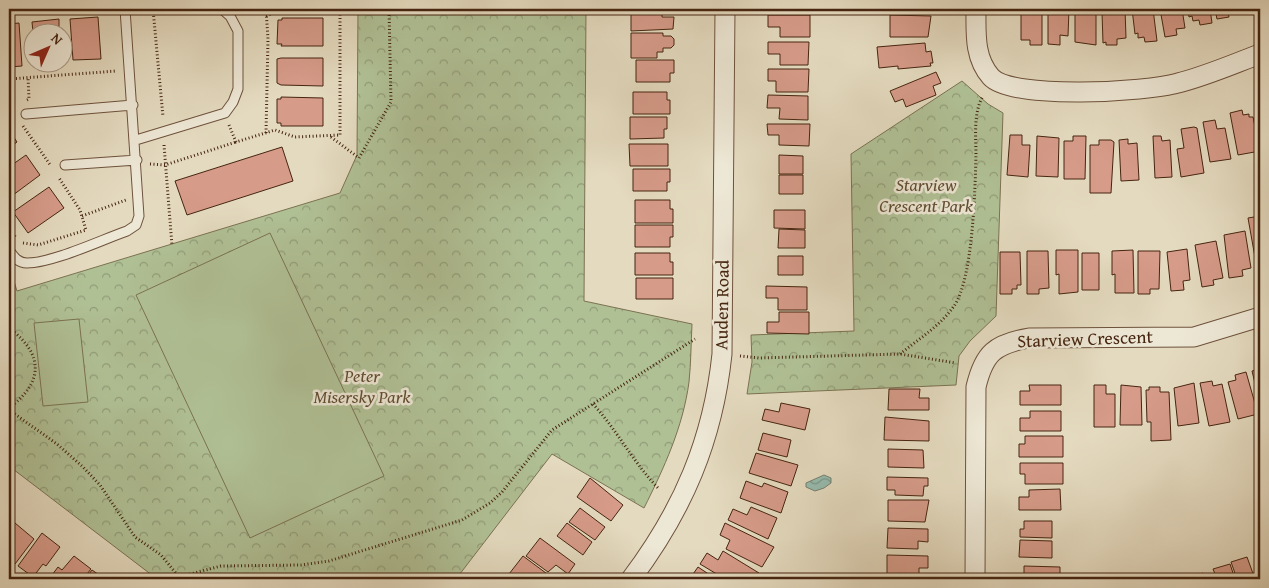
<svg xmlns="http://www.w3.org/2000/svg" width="1269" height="588" font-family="'Gentium Book Plus',serif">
<defs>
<pattern id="park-crowns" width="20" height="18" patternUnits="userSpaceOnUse" patternTransform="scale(1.25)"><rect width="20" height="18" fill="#b0c095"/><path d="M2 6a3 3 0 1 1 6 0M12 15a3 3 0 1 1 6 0" fill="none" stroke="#919c78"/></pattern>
<pattern id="water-waves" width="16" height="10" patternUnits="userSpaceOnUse" patternTransform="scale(1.25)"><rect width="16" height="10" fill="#96bbae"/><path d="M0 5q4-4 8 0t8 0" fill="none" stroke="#7c988c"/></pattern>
</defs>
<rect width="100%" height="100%" fill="#e4dabf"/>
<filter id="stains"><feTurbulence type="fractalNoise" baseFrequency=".004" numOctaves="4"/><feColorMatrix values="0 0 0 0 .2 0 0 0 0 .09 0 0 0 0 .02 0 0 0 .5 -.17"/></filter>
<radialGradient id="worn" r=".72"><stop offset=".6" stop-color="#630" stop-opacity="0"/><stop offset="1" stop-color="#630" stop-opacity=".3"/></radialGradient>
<path fill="url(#park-crowns)" stroke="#7b7252" d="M358,9H586L584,301L692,324C691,343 691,363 689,382C683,427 664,468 644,508L552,454L456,579H157L9,466V265L17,291L340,193L357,155Z
M962,81L988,104L1003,113L996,316L970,341L959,356L956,385L747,394L752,362L751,335L854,331L851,154Z"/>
<path fill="#b0c095" stroke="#7b7252" d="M270,233L384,476L250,538L136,295Z
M79,319L88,402L43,406L34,323Z"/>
<path fill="url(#water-waves)" stroke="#767f6f" d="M824,475L831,478V483L824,488L815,491L806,487V483Z"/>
<path fill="#d69b89" stroke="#462510" d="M631,9H657V13H662V17H674L673,29L631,31Z
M781,9H809V11H781Z
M1021,9H1042V45H1030V40H1021Z
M1048,9H1069L1068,36L1060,35V45L1048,44Z
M1075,9H1096V45L1075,42Z
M1104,9H1125L1126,38L1117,39V45H1106V42L1103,43L1102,12H1104Z
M1132,9H1153L1157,41L1145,42L1144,37L1138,38V33L1135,34Z
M1160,9H1182L1185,28L1176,29L1177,35L1165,37Z
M1188,9H1210L1212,23L1200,25L1199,20L1193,21L1192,16L1189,17Z
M1215,9H1237V10L1228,11L1229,17L1217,19Z
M768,15H810V37H780V27H768Z
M890,15L931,16L928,37H890Z
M98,17L101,59L73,60L70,19Z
M282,18H323V46H281L282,44H277L278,20H282Z
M59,19V32H33L32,22Z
M19,23L22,66L9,67V24Z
M631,33H663V36H671L674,39V45L671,48H663V52H657V58H631Z
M768,42H809L808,65H780V54H768Z
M925,43L926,52L931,51L933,63H930L931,66L898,69V66L879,68L877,47Z
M281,58H323V86L281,85L277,83V59Z
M636,60H674V73H670V82H636Z
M768,69H809L808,92H776V81H768Z
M936,72L941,83L933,86L936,95L906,107L903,99L895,102L890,91Z
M633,92H667V100H670V114H633Z
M768,95L808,96V120L779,119L780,108H767Z
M281,97L323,98V126H281V123H277V99H281Z
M1242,110L1243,115L1249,114V117H1253L1260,151L1238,155L1230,113Z
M630,117H667V129H664V138L630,139Z
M1215,120L1217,129L1225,128L1231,159L1210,162L1203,122Z
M767,124H810L809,146L779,145V135H768Z
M1194,127L1197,128L1204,173L1181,177L1177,149L1184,148L1181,129Z
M9,130L17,142L9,148Z
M1010,135H1022V145H1030L1028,177L1007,175Z
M1037,136L1059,138L1058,177L1036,176Z
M1073,136H1086L1085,179H1064V141H1073Z
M1153,136H1161L1162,141L1170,140L1172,177L1155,178Z
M1128,139V144L1137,143L1139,180L1121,181L1119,140Z
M1099,140H1111L1114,142L1111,193H1090V145H1099Z
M629,144H668V166H630Z
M282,147L293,181L187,215L175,181Z
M26,155L40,175L9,198V167Z
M779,155L803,156V174H779Z
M633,169H670V182H667V191H633Z
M779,175H803V194H779Z
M49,187L64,208L28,233L13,212Z
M635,200H670V209H673V223H635Z
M774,210H805V229L774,228Z
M1260,216V263H1256L1248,218Z
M635,225H673V237H670V247H635Z
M779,229L805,230V248H778Z
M1245,231L1251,268L1242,270L1243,276L1229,278L1224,235Z
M1216,241L1223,278L1213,280L1214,285L1202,287L1195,245Z
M1187,249L1190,280L1183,281L1184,290L1171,291L1167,252Z
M1056,250H1078V292L1059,294V274L1056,275Z
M1133,250L1134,293H1115V274L1112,275V251Z
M1027,251H1048L1049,288L1039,289V294H1027Z
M1138,251H1160L1159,289H1150V294H1138Z
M1000,252H1020L1021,285H1017V289H1012V294H1000Z
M635,253H670V262H673V275H635Z
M1082,253H1099V290H1082Z
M778,256H803V275H778Z
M636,278H673V299H636Z
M766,286L807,287V310H778V298H766Z
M779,312H809V334L767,333V322H779Z
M1260,369V404L1252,371Z
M1246,372L1258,414L1238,419L1228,382L1236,380L1235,375Z
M1212,381L1213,386L1222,384L1230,422L1209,426L1200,383Z
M1194,383L1199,423L1178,426L1174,388Z
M1029,385H1061V405H1020V391H1030Z
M1094,385H1106V394H1115V427H1094Z
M1121,385L1141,387L1142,425H1120Z
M1149,387H1160V392H1169L1171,440L1151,441V422H1147L1146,390H1149Z
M889,389H920L919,398H929V410H888Z
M781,403L810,409L805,430L762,420L765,409L779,412Z
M1030,411H1061V431H1020V418H1030Z
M885,417L929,421V441L884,440Z
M763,433L791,440L787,457L758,450Z
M1025,436H1063V457H1019V444H1025Z
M888,449L923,450L924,468L888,467Z
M756,453L798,465L791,486L749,473Z
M1020,463H1063V484H1025V474H1020Z
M887,477L928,478V486H924L923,496L895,495V490H887Z
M590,478L623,505L611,521L577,497Z
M746,481L762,487L764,483L788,492L781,513L740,498Z
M1060,489L1061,510H1019V497H1029V490Z
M888,500H929L925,522L888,521Z
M751,507L777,518L768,539L728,520L733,509L747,515Z
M580,508L605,527L595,540L569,522Z
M1024,521H1052V538L1020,537V529H1024Z
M15,523L34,539L15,564L9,560V532Z
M567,523L592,542L583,555L557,536Z
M725,523L774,547L762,567L726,549L730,540L720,535Z
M888,528L928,529V542L918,541V549L887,548Z
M42,533L60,547L46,566L43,564L33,577L18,566Z
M1260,533V548L1256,534Z
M540,538L575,564L568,574L556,565L548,572L526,556Z
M1020,540L1052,541V558L1019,557Z
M723,551L759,573L755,579H725L700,564L707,553L718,560Z
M887,555L928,556V568H919V577L887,576Z
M74,556L91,569L83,579H49L58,567L62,570Z
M523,556L554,579H516L509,574Z
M1247,557L1255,579H1237L1231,562Z
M1230,564L1235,579H1217L1213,569Z
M1024,566L1060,567V579H1020V574H1024Z
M698,567L713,577V579H694L691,577Z
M92,570L105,579H85Z
M1203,573L1205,579H1185Z"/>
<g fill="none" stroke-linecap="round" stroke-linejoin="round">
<defs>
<path id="service" d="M26,114L133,105
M136,140L225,113L233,102L238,89V31L230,16L222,9
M65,165L137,160
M9,250C14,257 18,263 27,263C53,263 101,240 127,231L136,225L139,216L125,9"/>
<path id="minor" d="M976,9C976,33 974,58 991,77C1012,100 1147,92 1178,83C1206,76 1233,64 1260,54
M631,579C683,510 713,440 722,354L725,9
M975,579L976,387C984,353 995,344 1029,338L1194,337L1260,317"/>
</defs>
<use href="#service" stroke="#6e523c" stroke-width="11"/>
<use href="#minor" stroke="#6e523c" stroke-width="21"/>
<path stroke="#462510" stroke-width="3" stroke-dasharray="1 2.5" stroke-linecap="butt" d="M153,9L163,117
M9,10L27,9
M266,16L285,9
M9,79L116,71
M27,100L29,99L28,77
M229,125L236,142L275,130L295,137L340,135V9
M23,126L51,166
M266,133L268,39L266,9
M331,137L359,158L391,102L389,9
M164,145L172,246
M150,164L165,165L236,142
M82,216L126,200
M9,227L16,238
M23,243L38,245L86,230L80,210L59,178
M9,328C44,354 44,382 9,408
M900,354C919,339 941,325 954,306C973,279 975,190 976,156C976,137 973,113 983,96
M740,356L759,358L900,354L956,363
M593,404C617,430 633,462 658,488
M9,410L57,444L83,467L100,485L135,537L161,555L179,577L221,566L301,565L329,561L462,520L490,503L502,492L552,430L695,339"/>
<use href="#service" stroke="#ede7d5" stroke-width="9"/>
<use href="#minor" stroke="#ede7d5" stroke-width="19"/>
</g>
<g text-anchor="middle" stroke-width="5" stroke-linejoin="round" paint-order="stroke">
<g font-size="18" font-style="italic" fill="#604c31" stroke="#ede7d5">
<text x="926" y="191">Starview<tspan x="926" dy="21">Crescent Park</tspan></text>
<text x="362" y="382">Peter<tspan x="362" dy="21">Misersky Park</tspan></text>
</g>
<g font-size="18" fill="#462510" stroke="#ede7d5">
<text transform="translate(722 305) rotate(-89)" y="6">Auden Road</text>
<text transform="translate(1085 339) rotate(-2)" y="6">Starview Crescent</text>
</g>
</g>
<rect width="1269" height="588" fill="none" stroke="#e4dabf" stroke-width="30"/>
<rect x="10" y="10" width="1249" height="568" fill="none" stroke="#462510" stroke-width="2.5"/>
<rect x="15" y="15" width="1239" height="558" fill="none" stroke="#462510"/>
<g transform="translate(48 48) rotate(45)"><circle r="24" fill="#ede7d5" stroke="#aa9986"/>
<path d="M0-4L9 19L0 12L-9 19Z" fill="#8f2418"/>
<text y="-8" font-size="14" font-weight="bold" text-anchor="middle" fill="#462510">N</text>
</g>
<rect width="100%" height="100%" filter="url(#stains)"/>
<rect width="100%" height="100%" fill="url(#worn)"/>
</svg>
